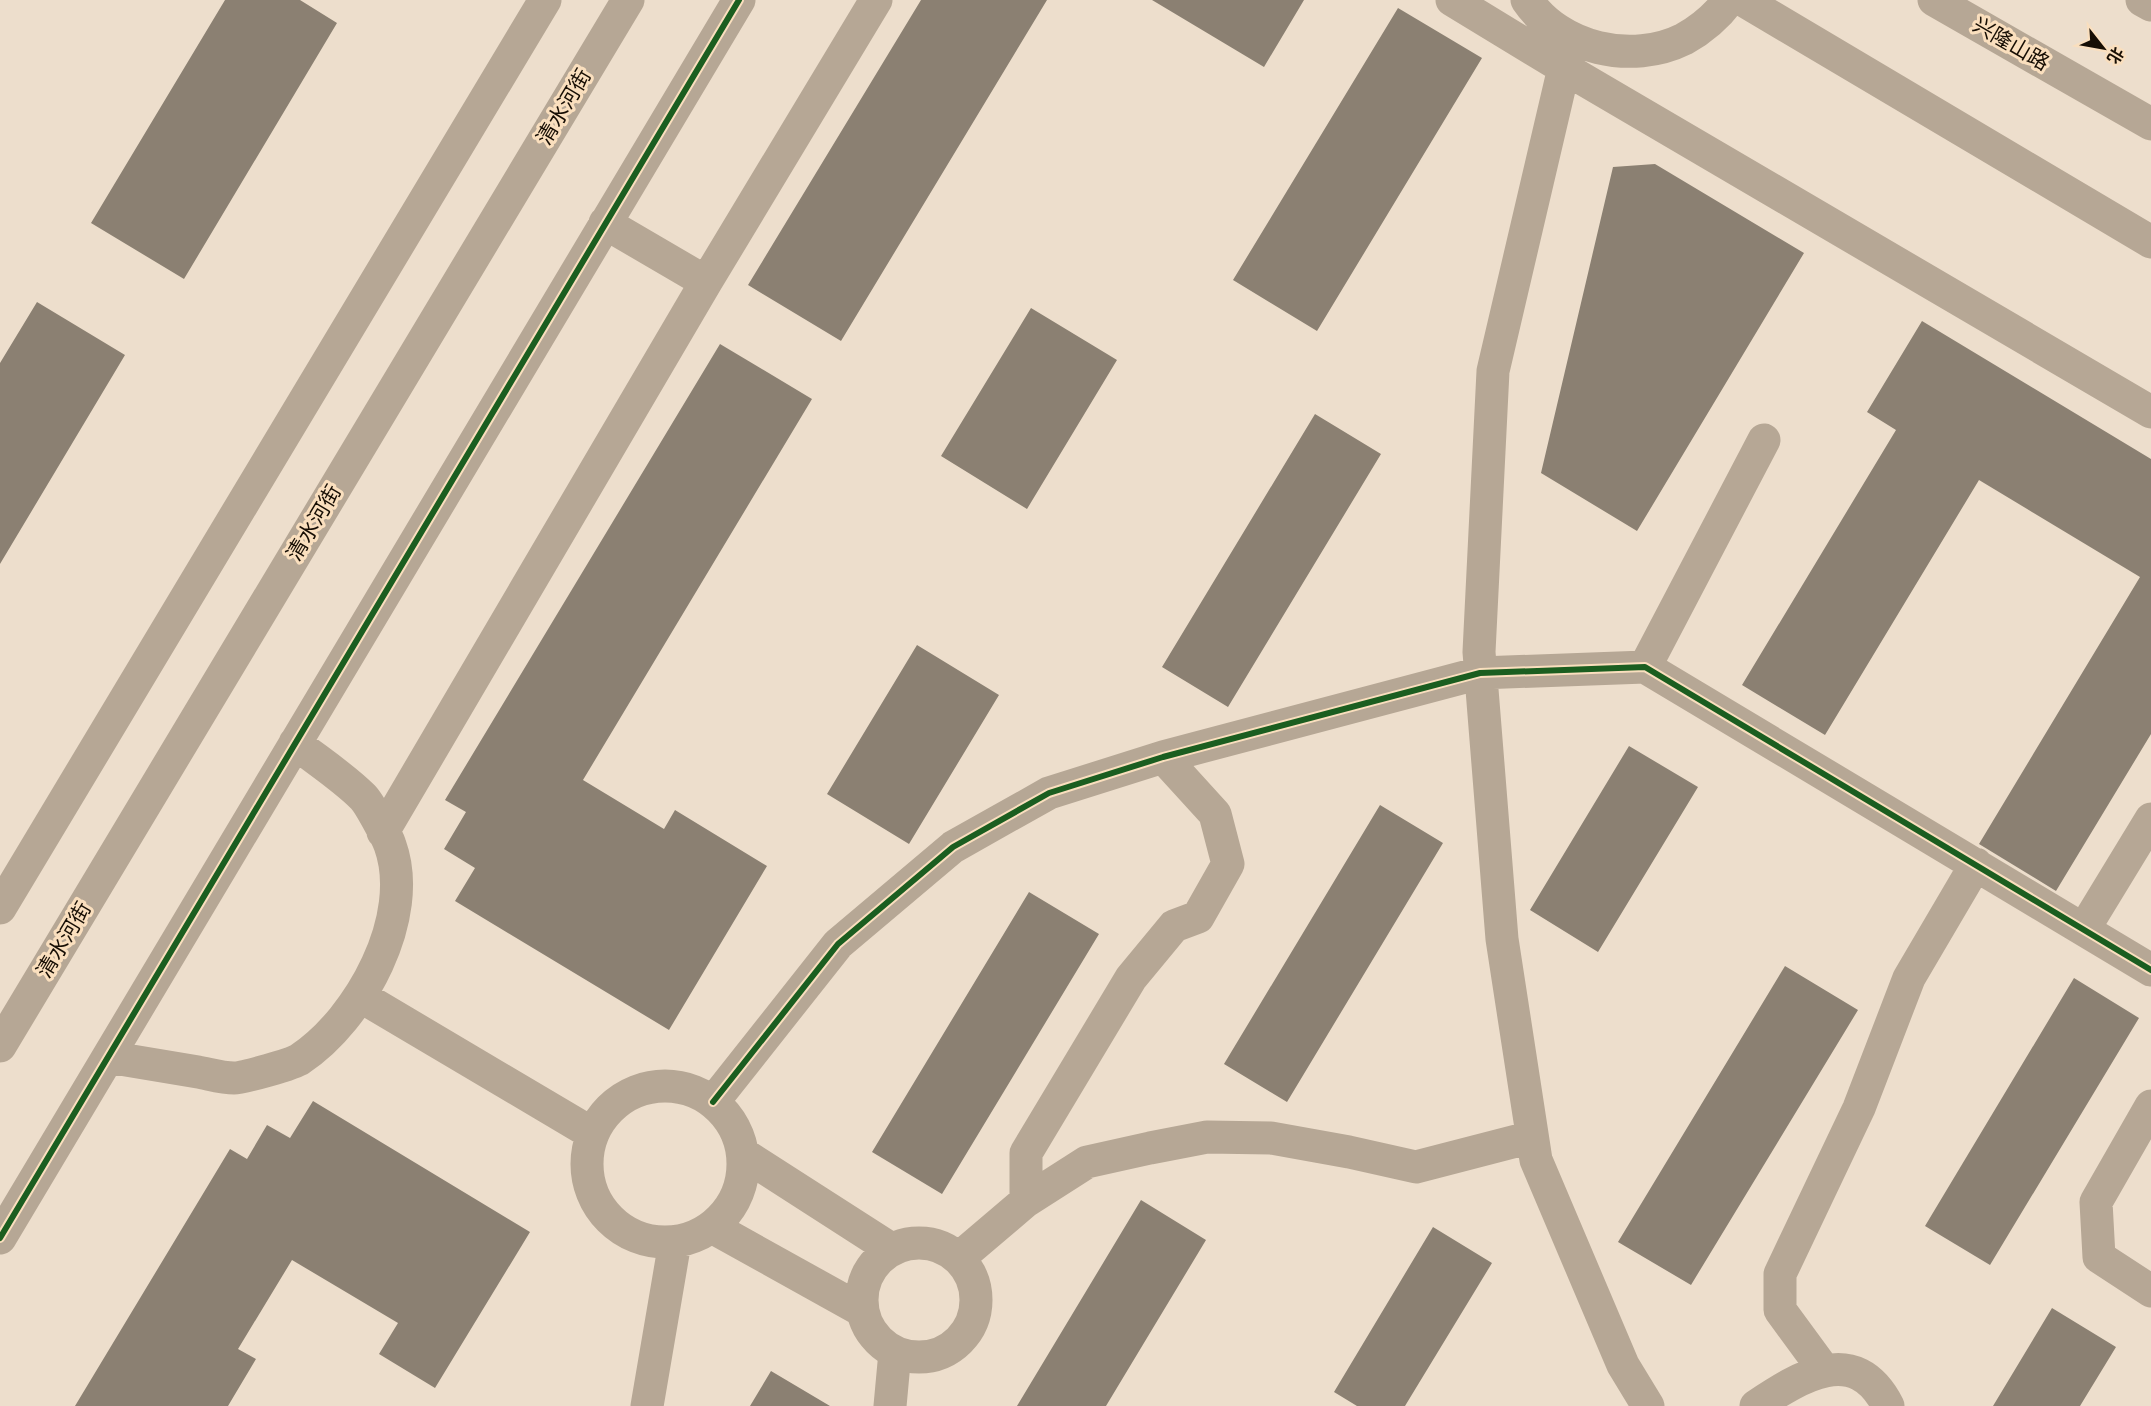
<svg xmlns="http://www.w3.org/2000/svg" width="2151" height="1406" font-family="Inter,'Noto Sans SC',sans-serif">
<rect width="100%" height="100%" fill="#eddecc"/>
<path fill="#8b8072" d="M225,0H300L337,23L184,279L91,223Z
M921,0H1047L841,341L748,285Z
M1152,0H1304L1264,67Z
M1398,8L1482,58L1317,331L1233,280Z
M1655,164L1804,253L1637,531L1541,473L1613,167Z
M37,302L125,355L0,564V363Z
M1031,308L1117,360L1027,509L941,456Z
M1922,321L2151,459V734L2056,891L1979,844L2140,577L1979,480L1825,735L1742,685L1896,430L1867,412Z
M720,344L812,399L583,780L664,829L675,810L767,866L669,1030L455,901L475,868L444,849L466,812L445,800Z
M1315,414L1381,454L1228,707L1162,667Z
M917,645L999,695L909,844L827,794Z
M1629,746L1698,787L1598,952L1530,910Z
M1380,805L1443,843L1287,1102L1224,1064Z
M1029,892L1099,934L942,1194L872,1152Z
M1785,966L1858,1010L1691,1285L1618,1242Z
M2074,978L2139,1018L1990,1265L1925,1226Z
M313,1101L530,1232L435,1388L379,1354L398,1323L292,1260L238,1349L256,1359L228,1406H75L230,1149L247,1159L267,1125L290,1138Z
M1141,1200L1206,1240L1106,1406H1017Z
M1433,1227L1492,1263L1405,1406H1357L1334,1392Z
M2052,1308L2116,1347L2080,1406H1993Z
M771,1371L830,1406H750Z"/>
<g fill="none" stroke-linecap="round" stroke-linejoin="round">
<path stroke="#b6a795" stroke-width="33" d="M1452,0L1564,68L2151,412
M1527,0C1560,49 1632,65 1684,39C1702,29 1717,16 1729,0
M1743,0L2151,242
M1934,0L2151,124
M2142,0L2151,5
M1571,38L1493,371L1479,652L1502,939L1536,1160L1623,1365L1648,1406
M605,223L706,282
M1645,667L1764,440
M383,832L706,282L876,0
M0,908L545,0
M2084,929L2151,819
M360,996L593,1134
M0,1046L628,0
M108,1057C138,1062 168,1067 198,1072C209,1074 223,1078 234,1078C243,1078 293,1064 300,1059C360,1019 416,917 390,845C387,836 369,803 363,797C343,777 318,761 295,743
M587 1164a78 78 0 1 1 156 0a78 78 0 1 1-156 0Z
M713,1102L838,944L953,847L1049,793L1163,757L1480,673L1645,667L2151,970
M2151,1106L2096,1202L2099,1257L2151,1291
M743,1154L891,1249
M1026,1201V1153L1131,978L1174,926L1198,917L1228,864L1215,814L1163,757
M712,1227L863,1311
M0,1238L739,0
M862 1300a57 57 0 1 1 114 0a57 57 0 1 1-114 0Z
M959,1258L1026,1201L1087,1162L1150,1148L1207,1137L1271,1138L1349,1152L1416,1167L1532,1137
M1824,1370L1780,1310V1274L1859,1108L1909,978L1976,864
M647,1406L675,1242
M890,1406L895,1352
M1756,1406C1800,1377 1855,1341 1888,1406"/>
<defs>
<path id="cycleway" d="M713,1102L838,944L953,847L1049,793L1163,757L1480,673L1645,667L2151,970
M0,1238L739,0"/>
</defs>
<use href="#cycleway" stroke="#fadfbe" stroke-width="10"/>
<use href="#cycleway" stroke="#1b5e20" stroke-width="6"/>
</g>
<g text-anchor="middle" stroke-width="6" stroke-linejoin="round" paint-order="stroke">
<g font-size="21" fill="#170e04" stroke="#fadfbe">
<text transform="translate(2011 44) rotate(30)" y="7">兴隆山路</text>
<text transform="translate(564 107) rotate(-59)" y="7">清水河街</text>
<text transform="translate(314 523) rotate(-59)" y="7">清水河街</text>
<text transform="translate(64 940) rotate(-59)" y="7">清水河街</text>
</g>
</g>
<g transform="translate(2103 48) rotate(121)" stroke="#fadfbe" stroke-width="4.5" paint-order="stroke">
<path d="M0-4.5L10 22L0 15L-10 22Z" fill="#170e04"/>
<text y="-9" font-size="16" font-weight="bold" text-anchor="middle" fill="#170e04">北</text>
</g>
</svg>
